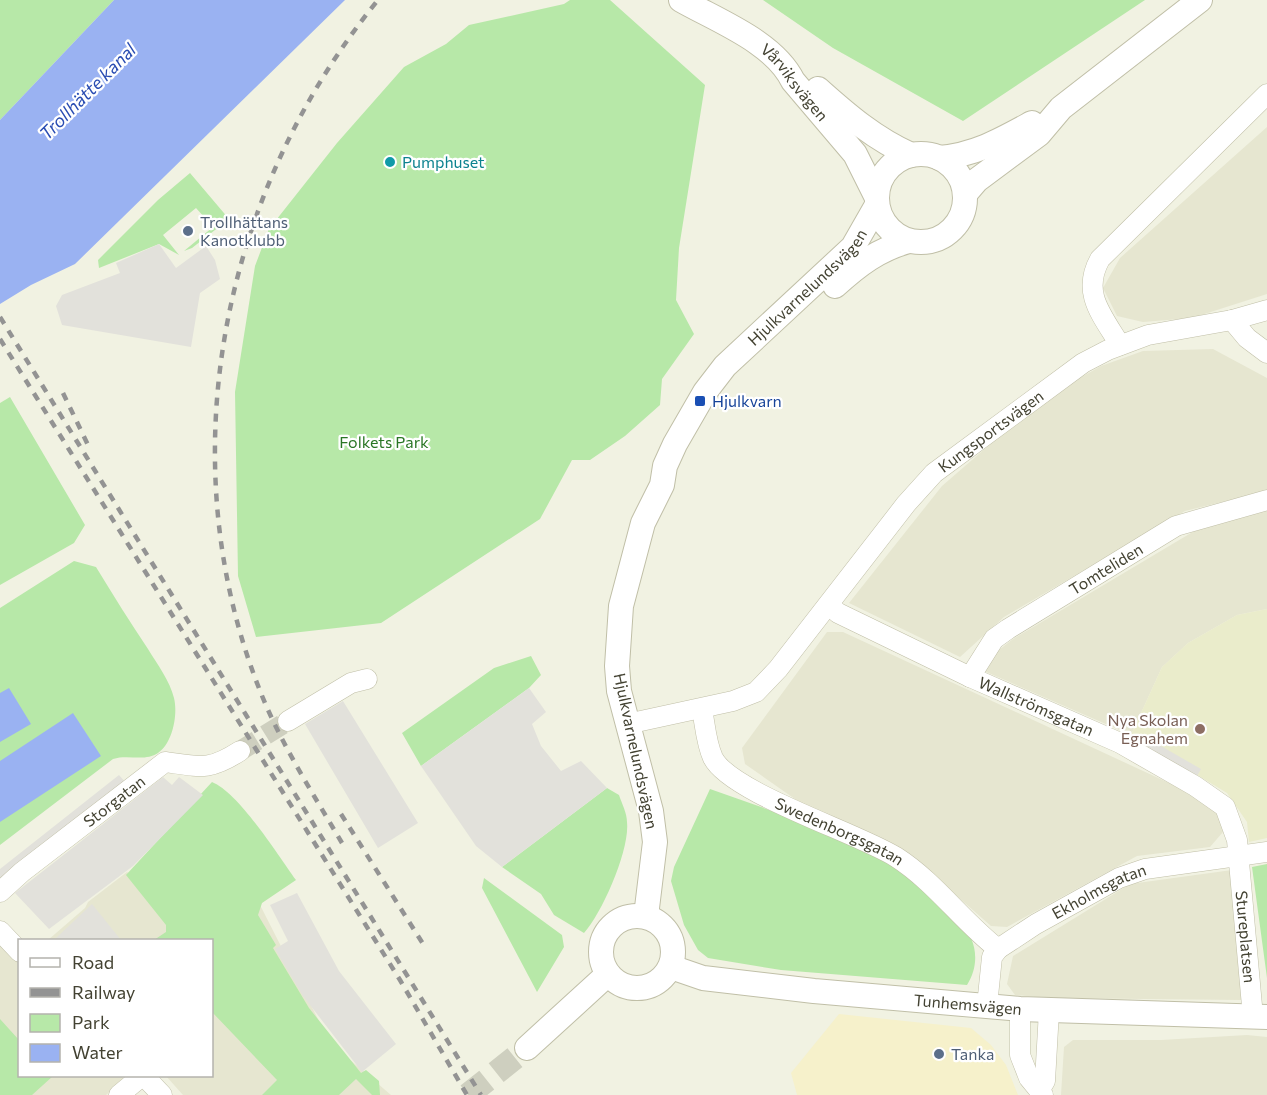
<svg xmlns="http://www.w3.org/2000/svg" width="1267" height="1095" font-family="Commissioner,sans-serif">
<rect width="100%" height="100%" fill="#f1f2e2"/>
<path fill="#e6e6d0" d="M1267,127V294L1192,318L1143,322L1117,316L1103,288L1120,258Z
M1213,349L1267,378V491L1185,511L1004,617L960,657L849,603L942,486L1041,400L1101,366L1143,351Z
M1267,510V609L1237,615L1188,643L1162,667L1131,735L984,671L990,657L1013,639L1196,530Z
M827,632H843L1182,789L1219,814L1223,832L1210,847L1137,856L1007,927L991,926L933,875L805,806L745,764L742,748Z
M1232,870L1242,1000L1046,998L1015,995L1007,984L1013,956L1130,884Z
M127,872L144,884L258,901L321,1025L341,1052L391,1095H183L166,1076H212V940H48L85,908L88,902Z
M0,940L19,962L20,1076H121L124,1079L106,1095H0Z
M1247,1035L1267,1037V1095H1061L1064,1047L1073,1040H1161Z"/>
<path fill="#f6f1cb" d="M839,1014L971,1028L991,1045L1006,1065L1018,1095H797L791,1073Z"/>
<path fill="#eaeccb" d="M1267,609V838L1249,842L1247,822L1227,793L1131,735L1162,667L1188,643L1237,615Z"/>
<path fill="#b7e8a8" d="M0,0H114L0,120Z
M570,0H610L705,85L679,248L676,300L694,334L662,379L660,405L625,436L590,460H572L540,519L381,623L256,637L238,576L235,392L255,266L269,229L337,143L404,67L446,44L469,25L564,4Z
M763,0H1145L963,121L833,48Z
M190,173L229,219L192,248L184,251L213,227L196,208L163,235L179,255L159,244L99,268L98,260L158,200Z
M10,397L85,525L74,543L0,585V403Z
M74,561L96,567C113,595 130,622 148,649C157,664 170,681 174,698C178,714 173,743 158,753C145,762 128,754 113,759L0,845V608Z
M531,656L541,675L529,688L421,766L402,733L494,668Z
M212,782C239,793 278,855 296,880L262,903L258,915L276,945L273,948L309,1008L361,1073L366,1070L379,1081L380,1095H372L356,1079L339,1095H262L277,1080L212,1012V940H154L166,932V925L126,875Z
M607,788L619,795C622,804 627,813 627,822C630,850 602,913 584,933L554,915L541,894L502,867Z
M710,789C770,810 831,831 887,861C905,871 963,920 971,938C978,954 976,971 967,985L781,970L708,958L698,950L684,925L671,881L674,867Z
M1267,864V978L1252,867Z
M484,878L562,935L564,947L537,992L482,888Z
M0,1019L19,1040L20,1076H53L32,1095H0Z"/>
<path fill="#e2e1db" d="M159,244L176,268L206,246L215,260L220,279L200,293L191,347L62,325L56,306L62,295L120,273L116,263Z
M529,688L546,712L532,724L541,746L561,771L581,761L607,788L502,867L476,846L421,766Z
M343,701L418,823L378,848L305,724Z
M1140,734L1201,769L1197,776L1136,741Z
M119,775L127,784L3,883L0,879V869Z
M163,777L172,785L179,777L203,795L133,866L49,929L15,893Z
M297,893L339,971L396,1044L362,1072L303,996L275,949L288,941L270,905Z
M92,904L121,940H54Z"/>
<path fill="#9ab2f2" d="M114,0H345L75,264L31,285L0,304V120Z
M9,688L31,724L0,742V693Z
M73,713L101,756L0,822V761Z"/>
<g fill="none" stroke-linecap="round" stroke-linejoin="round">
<path stroke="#cecfbf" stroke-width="20" stroke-dasharray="20 10" stroke-linecap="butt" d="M240,751L288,721"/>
<path stroke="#cecfbf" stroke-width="24" stroke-dasharray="24 12" stroke-linecap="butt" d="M468,1095L527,1048"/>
<defs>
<g id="minor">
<path d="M1232,320L1247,338L1267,353"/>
<path d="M1120,345C1102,315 1081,293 1100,259L1267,94"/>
<path id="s1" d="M829,605L838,613L970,677L1120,743L1195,786L1225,807L1237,840L1253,1017"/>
<path id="s2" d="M970,677L994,639L1008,629L1176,526L1267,500"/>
<path id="s3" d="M702,709C705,724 706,743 713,758C731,793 858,833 896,857C935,882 962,921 998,949"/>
<path d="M288,721L351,683L367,679"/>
<path id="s4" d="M627,724L733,701L756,692L778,669L906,504L934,473L1083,363L1108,350L1148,335L1232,320L1267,310"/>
<path id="s5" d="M0,892L22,872L165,762C201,767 209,771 240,751"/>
<path d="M0,931L20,952"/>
<path id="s6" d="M987,1006L992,957L998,949L1036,924L1119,878L1145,869L1267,852"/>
<path d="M1020,1009V1055L1029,1078L1043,1095"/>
<path d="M144,1076L162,1095"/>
<path d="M1040,1089L1045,1081L1049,1011"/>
<path d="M119,1095L142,1076"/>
</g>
<g id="tertiary">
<path id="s7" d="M681,0C718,21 774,42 793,81L855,154L876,196"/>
<path d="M818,89C847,115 875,139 911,155"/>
<circle cx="921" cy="198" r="44"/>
<path d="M939,158C975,155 1001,140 1032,123"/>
<path d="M965,194L977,180L1039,134L1061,108L1200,0"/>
<path d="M835,286C858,265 879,249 909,241"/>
<circle cx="637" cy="952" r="36"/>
<path id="s8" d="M646,916L655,842L651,811L619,691L617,666L621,606L643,523L662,485L665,466L675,444L705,392L725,366L853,247L877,205"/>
<path id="s9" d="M671,967L703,978L814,991L1020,1009L1267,1017"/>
<path d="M527,1048L608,974"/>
</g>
</defs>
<use href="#minor" stroke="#c0bfa7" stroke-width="21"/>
<use href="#tertiary" stroke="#c0bfa7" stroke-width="26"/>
<use href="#minor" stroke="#fff" stroke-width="20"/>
<use href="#tertiary" stroke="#fff" stroke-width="24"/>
<path stroke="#939393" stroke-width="4.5" stroke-dasharray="8 8" stroke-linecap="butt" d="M0,317L481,1095
M0,339L400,980L467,1095
M63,393L88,445
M341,814L425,947
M342,843C315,797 286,752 265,703C166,468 219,195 378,0"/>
</g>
<circle fill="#0f9aa8" stroke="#fff" stroke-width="2" cx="390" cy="162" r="6"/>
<g fill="#5c6f8a" stroke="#fff" stroke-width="2">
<circle cx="188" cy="231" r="6"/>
<circle cx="939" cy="1054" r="6"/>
</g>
<rect fill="#1a4fb4" stroke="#fff" stroke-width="2" x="694" y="395" width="12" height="12" rx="3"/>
<circle fill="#8d6e63" stroke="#fff" stroke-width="2" cx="1200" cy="729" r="6"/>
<g text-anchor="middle" stroke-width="4.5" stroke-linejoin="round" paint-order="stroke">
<g font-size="16" fill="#434232" stroke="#fff">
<text dy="6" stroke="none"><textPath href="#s7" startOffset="142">Vårviksvägen</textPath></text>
<text dy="6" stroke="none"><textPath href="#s8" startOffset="694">Hjulkvarnelundsvägen</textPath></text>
<text dy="6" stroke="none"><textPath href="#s4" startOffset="486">Kungsportsvägen</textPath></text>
<text dy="6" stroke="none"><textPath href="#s2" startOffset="177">Tomteliden</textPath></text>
<text dy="6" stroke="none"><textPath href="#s1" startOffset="231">Wallströmsgatan</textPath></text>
<text transform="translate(636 751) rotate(78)" y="6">Hjulkvarnelundsvägen</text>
<text dy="6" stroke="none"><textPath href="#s5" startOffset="146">Storgatan</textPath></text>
<text dy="6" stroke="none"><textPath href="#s3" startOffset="198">Swedenborgsgatan</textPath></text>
<text dy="6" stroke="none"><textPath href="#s6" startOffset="176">Ekholmsgatan</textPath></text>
<text dy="6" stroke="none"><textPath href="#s1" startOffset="578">Stureplatsen</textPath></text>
<text dy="6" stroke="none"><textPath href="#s9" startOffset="300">Tunhemsvägen</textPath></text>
</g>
<g font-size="16" fill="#0d838f" stroke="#fff" text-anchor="start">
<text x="402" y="168">Pumphuset</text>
</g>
<g font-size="16" fill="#4e5e75" stroke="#fff" text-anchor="start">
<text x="200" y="228">Trollhättans<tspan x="200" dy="18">Kanotklubb</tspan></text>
<text x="951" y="1060">Tanka</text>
</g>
<g font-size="16" fill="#164399" stroke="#fff" text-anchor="start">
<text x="712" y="407">Hjulkvarn</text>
</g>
<g font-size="16" fill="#297624" stroke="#fff">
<text x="384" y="448">Folkets Park</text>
</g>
<g font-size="16" fill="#785e54" stroke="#fff" text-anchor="end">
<text x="1188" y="726">Nya Skolan<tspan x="1188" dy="18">Egnahem</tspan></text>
</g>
<g font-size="18" font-style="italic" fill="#294cb2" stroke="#fff">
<text transform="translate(88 92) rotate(-45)" y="6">Trollhätte kanal</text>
</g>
</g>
<rect x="18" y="939" width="195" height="138" fill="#ffffff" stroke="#b4b3ad" stroke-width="1.5"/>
<rect x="30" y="958" width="30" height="9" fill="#ffffff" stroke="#b4b3ad" stroke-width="1.5"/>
<text x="72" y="969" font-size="18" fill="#434232">Road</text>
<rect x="30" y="988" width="30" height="9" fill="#939393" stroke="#b4b3ad" stroke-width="1.5"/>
<text x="72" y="999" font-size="18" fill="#434232">Railway</text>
<rect x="30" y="1014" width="30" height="18" fill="#b7e8a8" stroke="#b4b3ad" stroke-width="1.5"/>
<text x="72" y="1029" font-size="18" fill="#434232">Park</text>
<rect x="30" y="1044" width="30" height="18" fill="#9ab2f2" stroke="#b4b3ad" stroke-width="1.5"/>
<text x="72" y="1059" font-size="18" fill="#434232">Water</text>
</svg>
